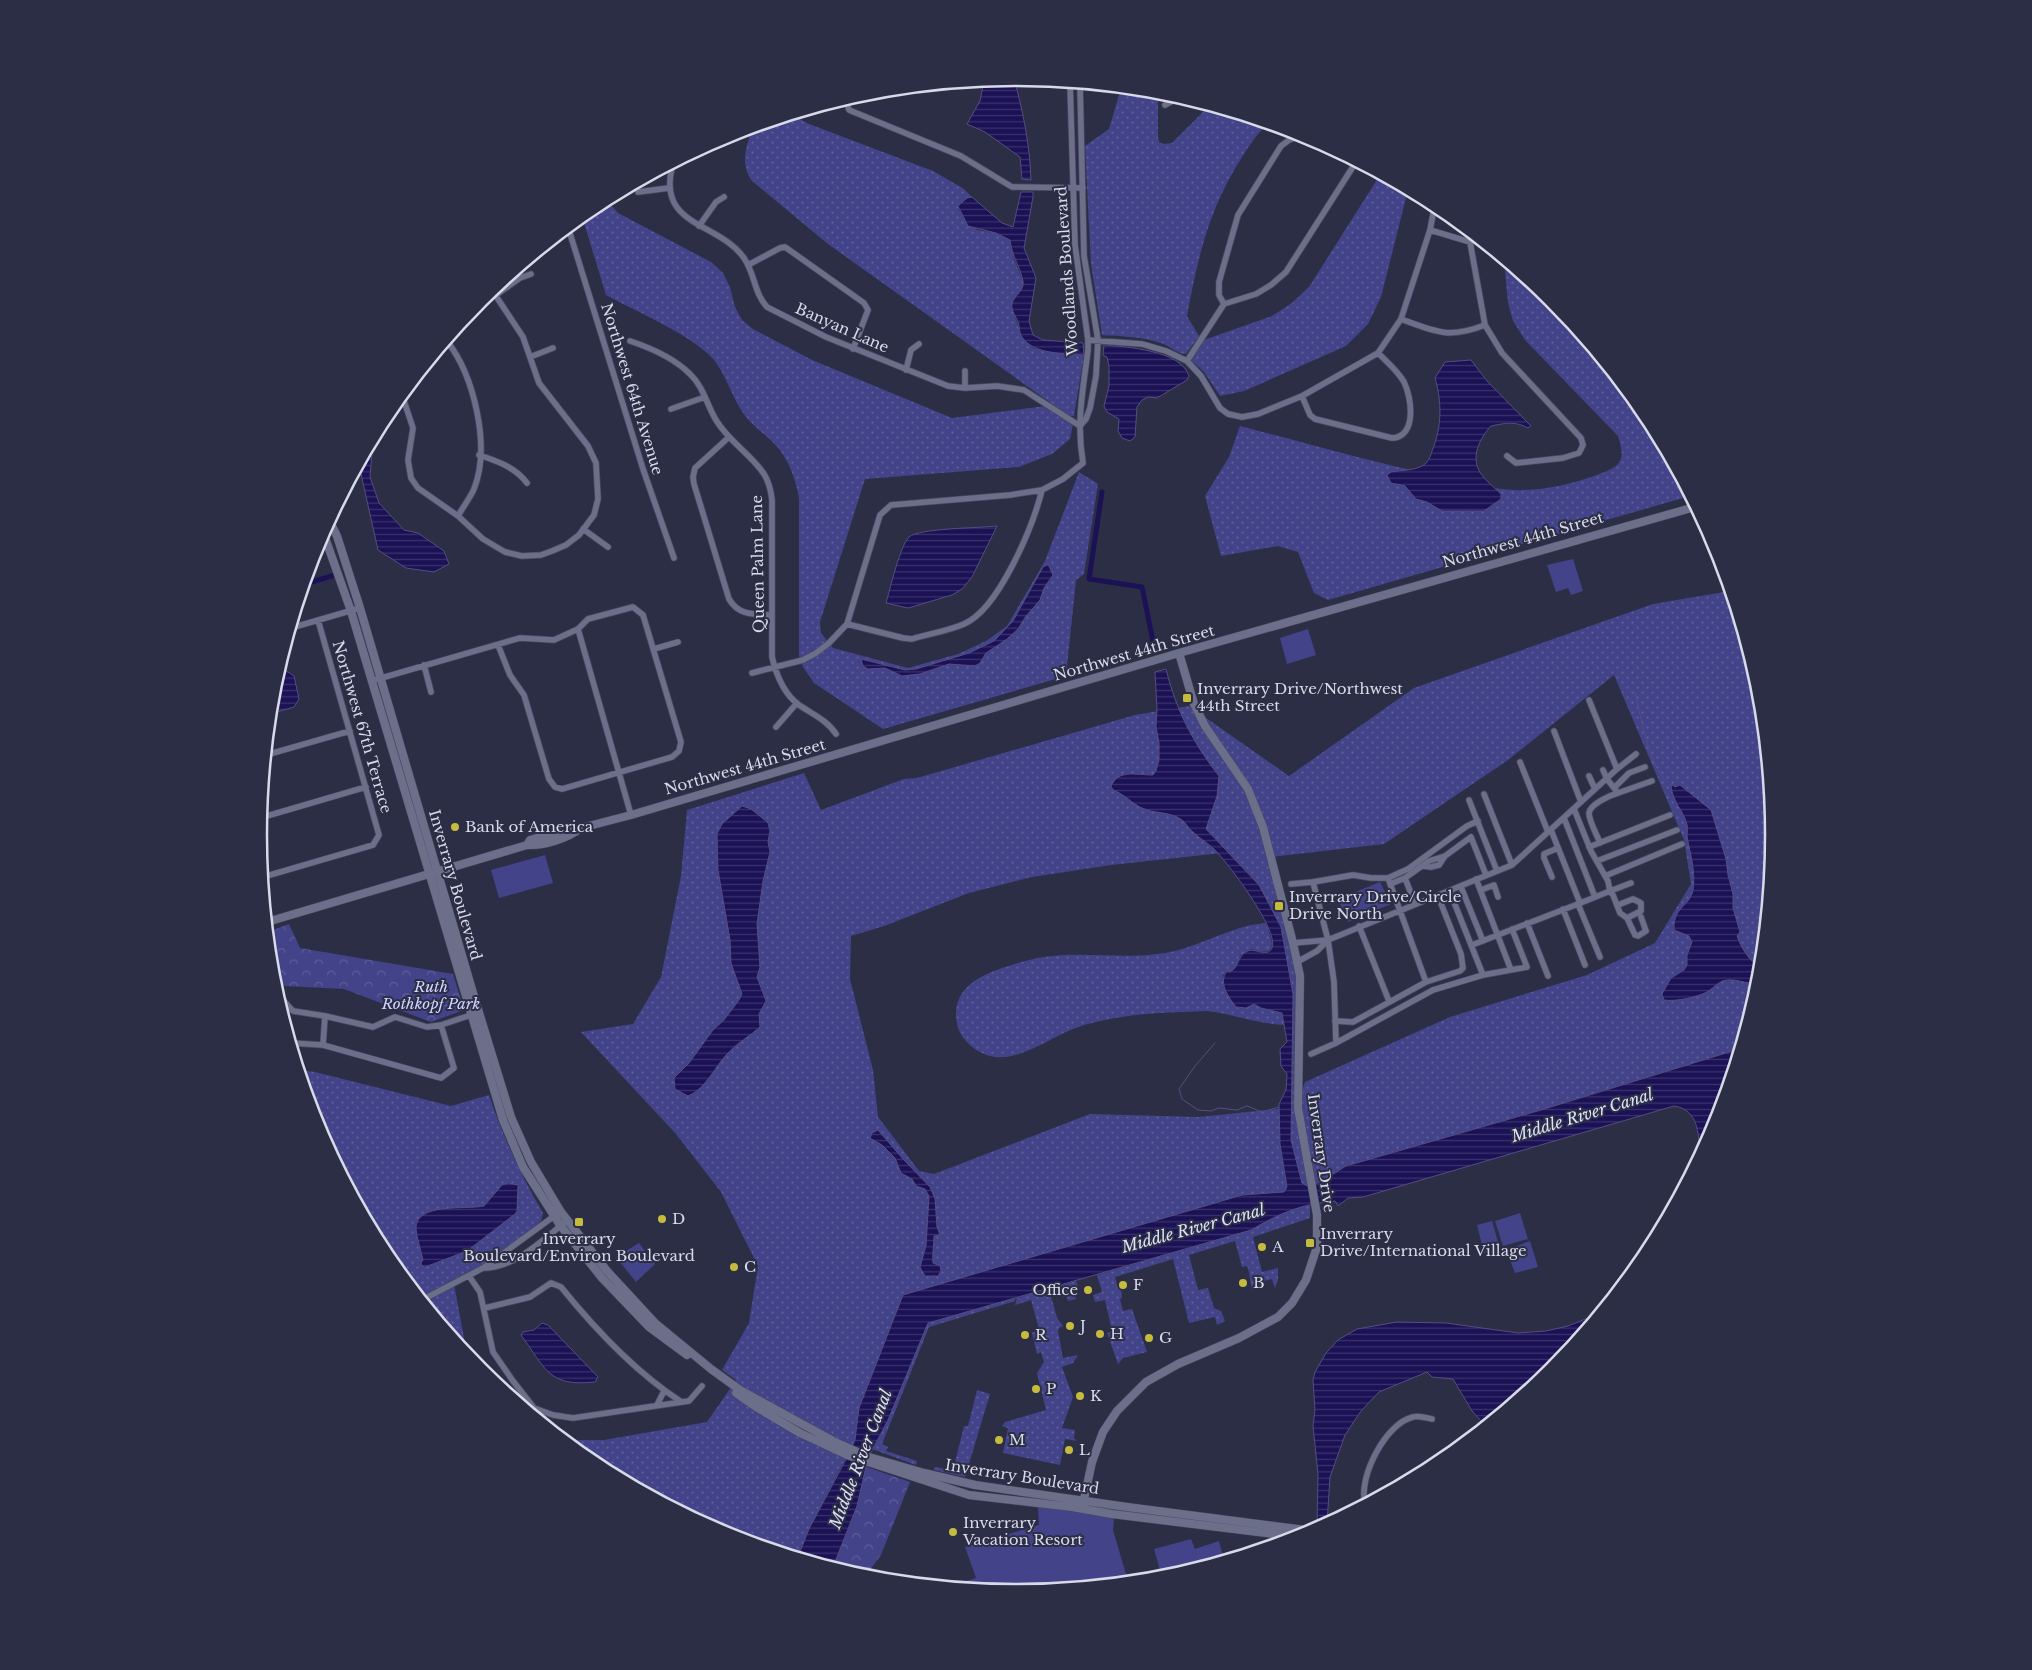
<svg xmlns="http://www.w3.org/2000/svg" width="2032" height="1670" font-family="'Libre Baskerville',serif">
<defs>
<pattern id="grass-dots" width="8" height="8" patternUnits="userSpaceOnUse" patternTransform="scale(1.25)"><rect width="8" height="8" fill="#434389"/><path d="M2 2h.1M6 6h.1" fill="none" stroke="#5d5e9a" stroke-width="1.8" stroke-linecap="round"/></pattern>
<pattern id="park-crowns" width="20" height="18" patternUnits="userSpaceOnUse" patternTransform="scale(1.25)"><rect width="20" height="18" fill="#434389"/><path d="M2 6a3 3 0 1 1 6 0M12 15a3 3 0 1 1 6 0" fill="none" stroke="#5d5e9a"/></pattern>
<pattern id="water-rules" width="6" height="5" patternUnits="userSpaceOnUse" patternTransform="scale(1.25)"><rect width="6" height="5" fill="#1b1155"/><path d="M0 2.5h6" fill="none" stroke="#3b336d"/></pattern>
</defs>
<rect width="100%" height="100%" fill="#2c2e46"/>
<path fill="url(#grass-dots)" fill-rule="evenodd" d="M1121,88L1158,91V137L1159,142L1164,144L1172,143L1209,106L1268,124C1257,133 1250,145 1242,157C1209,209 1198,256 1187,316L1199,336L1186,354C1177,354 1170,346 1161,343C1142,337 1122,336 1102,335L1091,264L1085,146L1109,129Z
M797,114L798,118L809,124L933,171L964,189L972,197L967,198L958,206V209L977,230L996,233L1010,240L1014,259L1023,281V288L1012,302V308L1022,337L1033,348L1047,351L1084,355L1074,416H1069L828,244L752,181C739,162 747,148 752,127Z
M1380,175L1408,190L1381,297L1368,324L1346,346L1244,391L1220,396L1204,372L1191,360L1192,356L1204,340L1272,316L1292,303L1309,287Z
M609,198L611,205L618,213L711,262L723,273L730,287L735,307L742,320L753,329L812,360L952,418L1046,406L1073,424L1070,439L1052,454L1019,467L865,479L820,622L821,633L833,648L908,668L958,654L986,641L1007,626L1045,561L1079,472L1098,484L1084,574L1076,580L1066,676L883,729L814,683L803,667L799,656V498C796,481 790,463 779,449C769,437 756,429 746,417C732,399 728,378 714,360C694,336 635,311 606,295L582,216L595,205Z
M1504,260L1552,300L1646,414L1690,496L1328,600L1314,593L1298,552L1278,546L1221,556L1205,496L1229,457L1240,426C1306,443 1371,462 1438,476C1459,480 1480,487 1501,489C1532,493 1566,486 1594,476C1619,467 1627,464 1618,436L1525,340L1513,321L1508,303Z
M1730,591L1759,688L1773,835L1759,983L1739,1049L1541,1110L1346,1166L1321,1182L1307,1187L1302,1184L1285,1192L1242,1196L903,1295L859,1408L855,1440L809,1529L798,1557L726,1535L595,1465L565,1440H604L707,1422L736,1380L722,1370L749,1323L758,1266L721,1192L676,1134L581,1032L633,1024L661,977L681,876L687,810L804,773L821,810L904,779L917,778L1135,715L1189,706L1289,776L1414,688L1653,604ZM1614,675L1684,840L1691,884L1655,943L1587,975L1450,1017L1305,1082L1298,1102L1300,976L1271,857L1384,844L1508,760ZM1222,853L1254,887L1286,962L1290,1059L1287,1108L1199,1117L1090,1114L934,1174L919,1171L878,1117L873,1070L850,979L851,936L884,926L969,893L1032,877L1111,865Z
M1266,923C1272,942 1280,958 1251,949L1240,956L1236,968L1229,972L1227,971L1223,975L1225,990L1236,1007L1246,1008L1254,1004L1261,1008L1282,1013L1285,1025C1257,1024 1234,1014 1207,1011C1199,1011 1190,1012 1181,1012C1148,1013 1116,1016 1084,1025C1051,1034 1012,1072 978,1051C964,1042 956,1031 956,1014C956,981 992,971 1018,963C1026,961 1035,958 1044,957C1084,951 1124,960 1165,953C1195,948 1221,932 1251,925C1256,924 1261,924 1266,923Z
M300,1070L315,1072L451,1106L489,1095C503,1137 521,1175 543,1213L541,1221L515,1243L454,1284L467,1354L386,1256L316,1125Z
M1310,1204V1218L1253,1237L1262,1272L1278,1268V1280L1275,1288L1272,1279L1264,1281V1284L1259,1285V1288L1252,1290C1250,1282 1250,1273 1247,1266L1242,1267L1235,1241L1189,1255L1198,1290L1208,1288L1214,1308L1221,1311L1225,1321L1217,1325L1215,1317L1189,1323L1173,1259L1115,1277L1118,1289L1121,1288L1122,1298L1120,1299L1123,1311L1132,1309L1147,1352L1123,1358L1118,1364L1107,1333L1112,1331L1105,1300L1095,1302L1093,1295L1102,1292L1097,1275L1251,1230L1279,1214Z
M1076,1281L1078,1286L1073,1288L1076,1299L1068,1301L1067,1297H1063L1061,1292L1051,1296L1057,1318L1063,1326L1059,1328L1058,1331L1063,1358L1078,1355L1073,1363L1062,1367L1073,1397L1062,1428L1075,1430L1074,1438L1077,1441L1065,1439L1060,1465L1003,1453L1008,1428L1002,1426L1005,1422L1046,1410L1037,1373L1044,1362L1041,1352L1037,1354L1032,1333L1039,1329L1031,1300L1015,1305L1017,1298L1036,1292L1039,1297L1045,1296L1049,1293L1048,1289Z
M1015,1298V1301L929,1327L882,1444L888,1447L886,1451L917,1461L916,1465L872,1449L928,1323Z
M977,1390L990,1394L965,1477L934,1470V1467L953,1470L964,1426H968Z"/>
<path fill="url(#park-crowns)" d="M289,924L300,948L453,974L464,1010L431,1022L344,989L285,986L272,977L268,932Z
M864,1466L910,1482L881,1555L869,1571L867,1578L833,1567L857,1507Z"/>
<path fill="#434389" d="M1573,559L1583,591L1571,595L1568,588L1556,592L1547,565Z
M1308,629L1316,655L1287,664L1280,638Z
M545,855L553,883L499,898L491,870Z
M1380,882L1391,904L1348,922L1338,899Z
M1520,1213L1528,1239L1503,1246L1495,1221Z
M1492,1221L1500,1249L1484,1253L1477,1225Z
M1530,1241L1538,1267L1515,1273L1506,1250Z
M639,1243L655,1264L636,1282L616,1257Z
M1038,1506L1114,1518L1113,1530L1128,1581L1016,1592L949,1586L976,1578L965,1547L1039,1525Z
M1191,1539L1195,1549L1219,1541L1224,1560L1162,1578L1154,1549Z"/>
<path fill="url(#water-rules)" stroke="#544d81" d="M1014,78C1023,112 1030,145 1031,180L1022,179L1020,157L985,132L967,124L980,101L984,81Z
M1021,192H1033V197L1024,248L1036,278L1029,321L1033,335L1043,340L1083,343L1084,355C1064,353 1034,355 1022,337C1019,333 1020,328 1018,322C1016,316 1011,311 1012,304C1014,295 1025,291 1023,281C1020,267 1012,256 1010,240L996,233L968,226L958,206L967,198L972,197L1002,223L1013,227Z
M1104,345C1126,347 1181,350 1189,376L1187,380L1157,398L1148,397L1142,400L1137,407L1135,437L1130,441L1122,438L1118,431L1119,419L1107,412L1104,406L1109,386V366L1107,357L1103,355Z
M1471,360L1487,381L1531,426L1528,428C1516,421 1505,423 1491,426C1479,439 1470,458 1481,474C1486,481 1495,488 1501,494V499L1484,511H1442L1427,502L1416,499L1405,486L1391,483L1387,475L1391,472C1401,470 1420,471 1427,462C1430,459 1431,454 1432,451C1442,427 1442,402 1435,378L1445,362Z
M373,439L370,477L379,503L404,530L418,533L444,551L449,564L434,572L406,568L378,550L359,465Z
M997,526L972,577L962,589L952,595L908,608L886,603C890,589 900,546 909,537C919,528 981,528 997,526Z
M1048,564L1053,575L1044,588L1040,600L1026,616L1018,629L1007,639L986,653L980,663L975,666L949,664L920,674L902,676L885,668L868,669L863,666L861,659L905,670L916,669L969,653L994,641L1013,621L1043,567Z
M1166,669C1176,710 1193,743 1219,776L1217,796L1206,829L1259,885L1281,927L1293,994L1291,1140L1302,1183L1307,1186L1321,1182L1346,1166L1541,1110L1739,1049L1721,1107L1717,1112L1712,1132L1700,1154C1698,1133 1699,1110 1674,1106L1363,1197L1348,1198L1338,1206L1335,1201C1301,1204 1280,1213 1251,1230L928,1323L888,1420L868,1458L857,1506L833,1567L798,1557L809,1529L851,1450L855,1440L859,1408L903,1295L1242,1195L1284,1192L1287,1187L1280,1144L1279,1104L1286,1090L1287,1074L1281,1066L1280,1049L1287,1042L1282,1013L1261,1008L1254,1004L1246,1008L1236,1007C1228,996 1218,983 1227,971L1230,972C1240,967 1237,955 1248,951C1256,948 1267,958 1272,948C1280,931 1226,860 1213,848C1206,842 1198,837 1192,831C1188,828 1186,823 1182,820C1170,811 1154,814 1142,808C1131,803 1126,795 1113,790L1111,786C1119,769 1135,775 1153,775L1156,771L1159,760V743L1156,727L1157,709L1155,672Z
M285,670L294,676L299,699L294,707L270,714L273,687L278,672Z
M1673,785L1675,787L1680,785L1711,810L1726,859L1728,875L1733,894V908L1740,932L1737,936C1741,947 1747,957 1755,964H1761L1758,986L1755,983C1746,984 1737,979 1728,980C1719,980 1714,988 1707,992C1697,997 1676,1002 1664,1000L1662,994L1671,978L1684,970L1687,965V955L1692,942L1689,936L1674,930C1673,906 1690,907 1693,890C1696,872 1690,853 1687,836C1687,833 1688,828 1687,825C1684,811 1673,803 1671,786Z
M742,806L751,809L761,817L768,823L770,831L768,842L770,852L763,881L757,924L760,967L757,977L766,1001L759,1014L760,1027C750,1036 737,1043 728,1053C715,1066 706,1089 688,1096L675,1089L674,1078L689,1063L713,1030L724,1020L739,1000L742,994L731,963L730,940L718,870L717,834L722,824Z
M878,1130L903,1159L930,1187L935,1199L937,1227L940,1235L934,1236C934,1246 932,1254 933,1263L940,1266L941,1271L938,1276H925L920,1267L926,1246L929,1196L925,1189L916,1186L912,1179L901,1173L895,1158L882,1145L870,1138L872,1133Z
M508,1183L518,1185L517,1211L515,1214L467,1251L425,1267L422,1266L421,1263L423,1260C421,1250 417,1239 416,1229C415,1202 466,1210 484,1206L502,1185Z
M1598,1314L1551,1371L1485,1425L1472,1411L1453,1379L1432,1377L1427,1372L1379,1392L1361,1411L1345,1435L1330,1477L1327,1524L1317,1529L1318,1474L1313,1426L1315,1410L1313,1380L1315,1372L1326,1353L1338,1340L1357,1329L1397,1322L1446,1323L1518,1333L1546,1331L1568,1326Z
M542,1323L548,1325L598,1377L595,1382C548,1387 546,1369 521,1335L523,1332L534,1330Z"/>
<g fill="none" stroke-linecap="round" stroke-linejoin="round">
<path stroke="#544d81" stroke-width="1" d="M1635,693C1641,716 1650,774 1672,786
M1215,1043L1195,1066L1179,1089L1182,1099L1198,1110L1211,1111L1219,1108L1237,1110L1247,1106L1262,1112L1279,1107"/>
<path stroke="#1b1155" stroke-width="5" d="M1102,492L1089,579L1142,587L1155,651
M305,584L335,575"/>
<defs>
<path id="minor" d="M831,103L847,104L849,98
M847,104L849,110L961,156L1012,187L1083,188
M1165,105L1180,97
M716,140L717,145
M673,164C655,227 718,221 744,258C755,274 754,293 767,307L826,337L948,386L965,388L997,386L1024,390L1080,426
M638,192L669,188
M699,226L716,202L724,197
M568,227L643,469L674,558
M1430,230L1470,242L1485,325L1502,353L1581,438L1583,445L1579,453L1563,458L1516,463L1507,456
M748,265L780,248L785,247L864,303L868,310L853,349
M496,295L520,278L531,274
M1224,304L1219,295V282L1238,215L1281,146L1289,140L1304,135
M1401,319C1436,332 1449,339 1485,325
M1088,340L1142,344L1166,351L1187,361L1201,376L1220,408L1228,414L1242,417L1258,414L1302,396L1378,353L1401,319L1430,230L1435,204
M447,341C474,376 491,446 474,489C470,498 463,507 458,516
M630,341C651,348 675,359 690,374C703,386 707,405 716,420C729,442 751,454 764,474C769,482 771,491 772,500V657C776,674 784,694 799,705C812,714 827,720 836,734
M530,357L553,348
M1187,361L1224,304L1256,294L1271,285L1286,272L1356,162
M906,370L911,350L919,344
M965,371V388
M402,395L413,428L408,460L411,478L418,488L458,516L483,539L505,552L522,556L541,555L552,551L566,545L579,535L594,515L598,499L596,463L588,446L539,383L523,337L492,290
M1302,396L1310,415L1315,419L1392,438C1417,437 1412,398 1404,382C1398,371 1387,362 1378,353
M671,409L705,397
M1080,426L1086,419L1090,408L1096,376L1098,340L1084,256L1080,84
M728,438L695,468L693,477L694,484L729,599C739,616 754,614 772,615
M479,455C497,461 515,467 527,483
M583,529L608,547
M847,624L903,638L912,639C928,634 948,631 964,624C999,609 1033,526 1042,490
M291,628L360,608
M578,629L631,815
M654,649L678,642
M424,665L431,692
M752,673L803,660L816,653L829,643L847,624L880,515L891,505L1010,495L1042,490L1063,479L1083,463C1076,422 1083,390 1088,350V340L1075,245L1070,83
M371,681L520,638L554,640L578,629L588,619L633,607L643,615L681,742L679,751L672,757L562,789L555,787L549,779L524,695L510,675L498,645
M1589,700L1617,769
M776,727L797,703
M1554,731L1581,802
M266,755L350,731
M1520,762L1548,832
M1603,770L1607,779L1618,793L1652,781
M1589,776L1595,789
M1614,788L1629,773L1645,767
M1484,794L1512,865
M1469,800L1497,871
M1574,809L1591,851L1608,881L1610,891L1578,904L1600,957
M260,818L366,787
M1564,818L1595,897
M1551,830L1580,903
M1600,843C1597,835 1589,821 1589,813C1590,804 1611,795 1618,793
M1589,847L1670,815
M1597,861L1677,830
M1423,866L1431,867L1439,865L1445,856
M1605,876L1682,844
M263,877L373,845L379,835L318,620
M1552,877L1544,858V854L1558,848
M1388,878L1426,982
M1405,878L1429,861L1445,856L1471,837L1486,875
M1476,879L1511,970
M1631,883L1610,891L1613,895L1620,913L1627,918L1635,935L1638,936L1646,931L1641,917
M1291,884L1313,882
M1390,884L1405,878L1415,904
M1461,887L1483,941
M1481,890L1494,885L1498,897
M1450,892L1483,975L1433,990L1336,1043L1334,982L1328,940L1313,882L1353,875L1371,878H1388L1408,869L1467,826L1478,821
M1618,905L1633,899L1641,903V911L1627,918
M1563,909L1585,965
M1527,923L1548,976
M1359,926L1389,1001
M1293,943L1328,940
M1472,945L1578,904
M1297,962L1317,951L1328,940L1512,865L1617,769L1636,754
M1483,975L1527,967L1512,929
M273,984L284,1001L293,1011L325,1016L373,1027L395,1017L427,1027L441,1025L474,1014
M1335,1021L1353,1022L1426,982L1460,971L1463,968L1461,954L1438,896
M291,1043L323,1045L441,1078L454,1068L441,1025
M323,1045L325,1016
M1311,1054L1336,1043
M483,1268C516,1268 543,1239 568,1220
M469,1276L480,1292L493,1352L513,1381L534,1408L553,1415L573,1418L689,1401L702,1386
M422,1300L483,1268L557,1214
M485,1308L530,1297L551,1283L561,1287C595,1329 634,1371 680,1401
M657,1405L664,1391
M1365,1503C1358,1477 1386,1423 1413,1417C1419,1415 1427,1418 1432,1419"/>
<path id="tertiary" d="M329,520L337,536L360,608L473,993L511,1117L531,1162L561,1212L607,1271L655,1323L711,1369L740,1390L837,1443L869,1457L924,1473L975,1485L1127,1507L1313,1531
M323,532L351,611L503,1120L523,1167L560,1225L602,1278L649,1327L687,1355
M527,845L530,840L571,828H581L631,815L1179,653L1695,507
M267,922L527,845C544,846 568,838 581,828
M736,1393L756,1407L800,1433L847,1455L969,1495L1072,1507L1112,1514L1298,1537
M1083,1504L1092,1462L1103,1432L1117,1411L1146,1382L1178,1364L1239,1338L1278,1317L1292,1303L1306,1280L1317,1247V1215L1298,1108L1300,976L1293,943L1263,827L1248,789L1205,726L1194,704L1179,653"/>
</defs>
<use href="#minor" stroke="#48495d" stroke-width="7"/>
<use href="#tertiary" stroke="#48495d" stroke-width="9"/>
<use href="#minor" stroke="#6c6f8a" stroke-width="5.5"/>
<use href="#tertiary" stroke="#6c6f8a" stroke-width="8"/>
</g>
<g fill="#c5bc3d" stroke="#2c2e46" stroke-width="2">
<rect x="1182" y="693" width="10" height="10" rx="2.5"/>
<circle cx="455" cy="827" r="5"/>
<rect x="1274" y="901" width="10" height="10" rx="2.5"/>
<circle cx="662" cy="1219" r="5"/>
<rect x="574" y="1217" width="10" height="10" rx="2.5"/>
<rect x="1305" y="1238" width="10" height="10" rx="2.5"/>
<circle cx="1262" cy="1247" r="5"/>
<circle cx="734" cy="1267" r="5"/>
<circle cx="1243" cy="1283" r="5"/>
<circle cx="1123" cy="1285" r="5"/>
<circle cx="1088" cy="1290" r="5"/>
<circle cx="1070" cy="1326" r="5"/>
<circle cx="1100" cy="1334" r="5"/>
<circle cx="1025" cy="1335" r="5"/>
<circle cx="1149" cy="1338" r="5"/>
<circle cx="1036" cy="1389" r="5"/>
<circle cx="1080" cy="1396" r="5"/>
<circle cx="999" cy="1440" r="5"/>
<circle cx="1069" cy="1450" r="5"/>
<circle cx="953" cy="1532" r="5"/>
</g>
<g text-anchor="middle" stroke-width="4" stroke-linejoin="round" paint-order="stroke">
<g font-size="15" fill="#d8dae9" stroke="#2c2e46">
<text transform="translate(1067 271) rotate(-94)" y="5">Woodlands Boulevard</text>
<text transform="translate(842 328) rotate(24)" y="5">Banyan Lane</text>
<text transform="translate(632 389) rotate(73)" y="5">Northwest 64th Avenue</text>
<text transform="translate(1523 540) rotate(-16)" y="5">Northwest 44th Street</text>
<text transform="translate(758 564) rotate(-91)" y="5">Queen Palm Lane</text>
<text transform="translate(1134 653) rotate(-16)" y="5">Northwest 44th Street</text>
<text transform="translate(362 727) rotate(74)" y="5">Northwest 67th Terrace</text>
<text transform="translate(745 767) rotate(-16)" y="5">Northwest 44th Street</text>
<text transform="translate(455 885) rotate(74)" y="5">Inverrary Boulevard</text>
<text transform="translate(1321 1153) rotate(82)" y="5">Inverrary Drive</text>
<text transform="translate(1022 1477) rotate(9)" y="5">Inverrary Boulevard</text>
</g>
<g font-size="15" fill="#d8dae9" stroke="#2c2e46" text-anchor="start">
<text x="1197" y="694">Inverrary Drive/Northwest<tspan x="1197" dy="17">44th Street</tspan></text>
<text x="465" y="832">Bank of America</text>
<text x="1289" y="902">Inverrary Drive/Circle<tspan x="1289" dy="17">Drive North</tspan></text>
<text x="672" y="1224">D</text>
<text x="1320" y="1239">Inverrary<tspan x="1320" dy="17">Drive/International Village</tspan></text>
<text x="579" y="1244" text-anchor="middle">Inverrary<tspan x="579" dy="17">Boulevard/Environ Boulevard</tspan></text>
<text x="1272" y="1252">A</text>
<text x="744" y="1272">C</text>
<text x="1253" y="1288">B</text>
<text x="1133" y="1290">F</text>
<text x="1078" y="1295" text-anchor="end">Office</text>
<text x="1080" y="1331">J</text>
<text x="1110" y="1339">H</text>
<text x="1035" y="1340">R</text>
<text x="1159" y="1343">G</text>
<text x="1046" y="1394">P</text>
<text x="1090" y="1401">K</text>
<text x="1009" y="1445">M</text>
<text x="1079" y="1455">L</text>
<text x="963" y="1528">Inverrary<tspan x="963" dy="17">Vacation Resort</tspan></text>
</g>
<g font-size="15" font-style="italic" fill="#d1d5ff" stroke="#2c2e46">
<text x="431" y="992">Ruth<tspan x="431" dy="17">Rothkopf Park</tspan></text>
</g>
<g font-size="16" font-style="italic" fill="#dfe2f7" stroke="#2c2e46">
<text transform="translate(1582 1115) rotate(-17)" y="6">Middle River Canal</text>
<text transform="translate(1193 1228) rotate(-15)" y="6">Middle River Canal</text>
<text transform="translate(860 1459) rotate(-69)" y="6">Middle River Canal</text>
</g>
</g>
<path d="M0 0H2032V1670H0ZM267 835a749 749 0 1 1 1498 0a749 749 0 1 1-1498 0Z" fill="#2c2e46" fill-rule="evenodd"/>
<path fill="none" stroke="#d8dae9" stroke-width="2.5" d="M267 835a749 749 0 1 1 1498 0a749 749 0 1 1-1498 0Z"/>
</svg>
